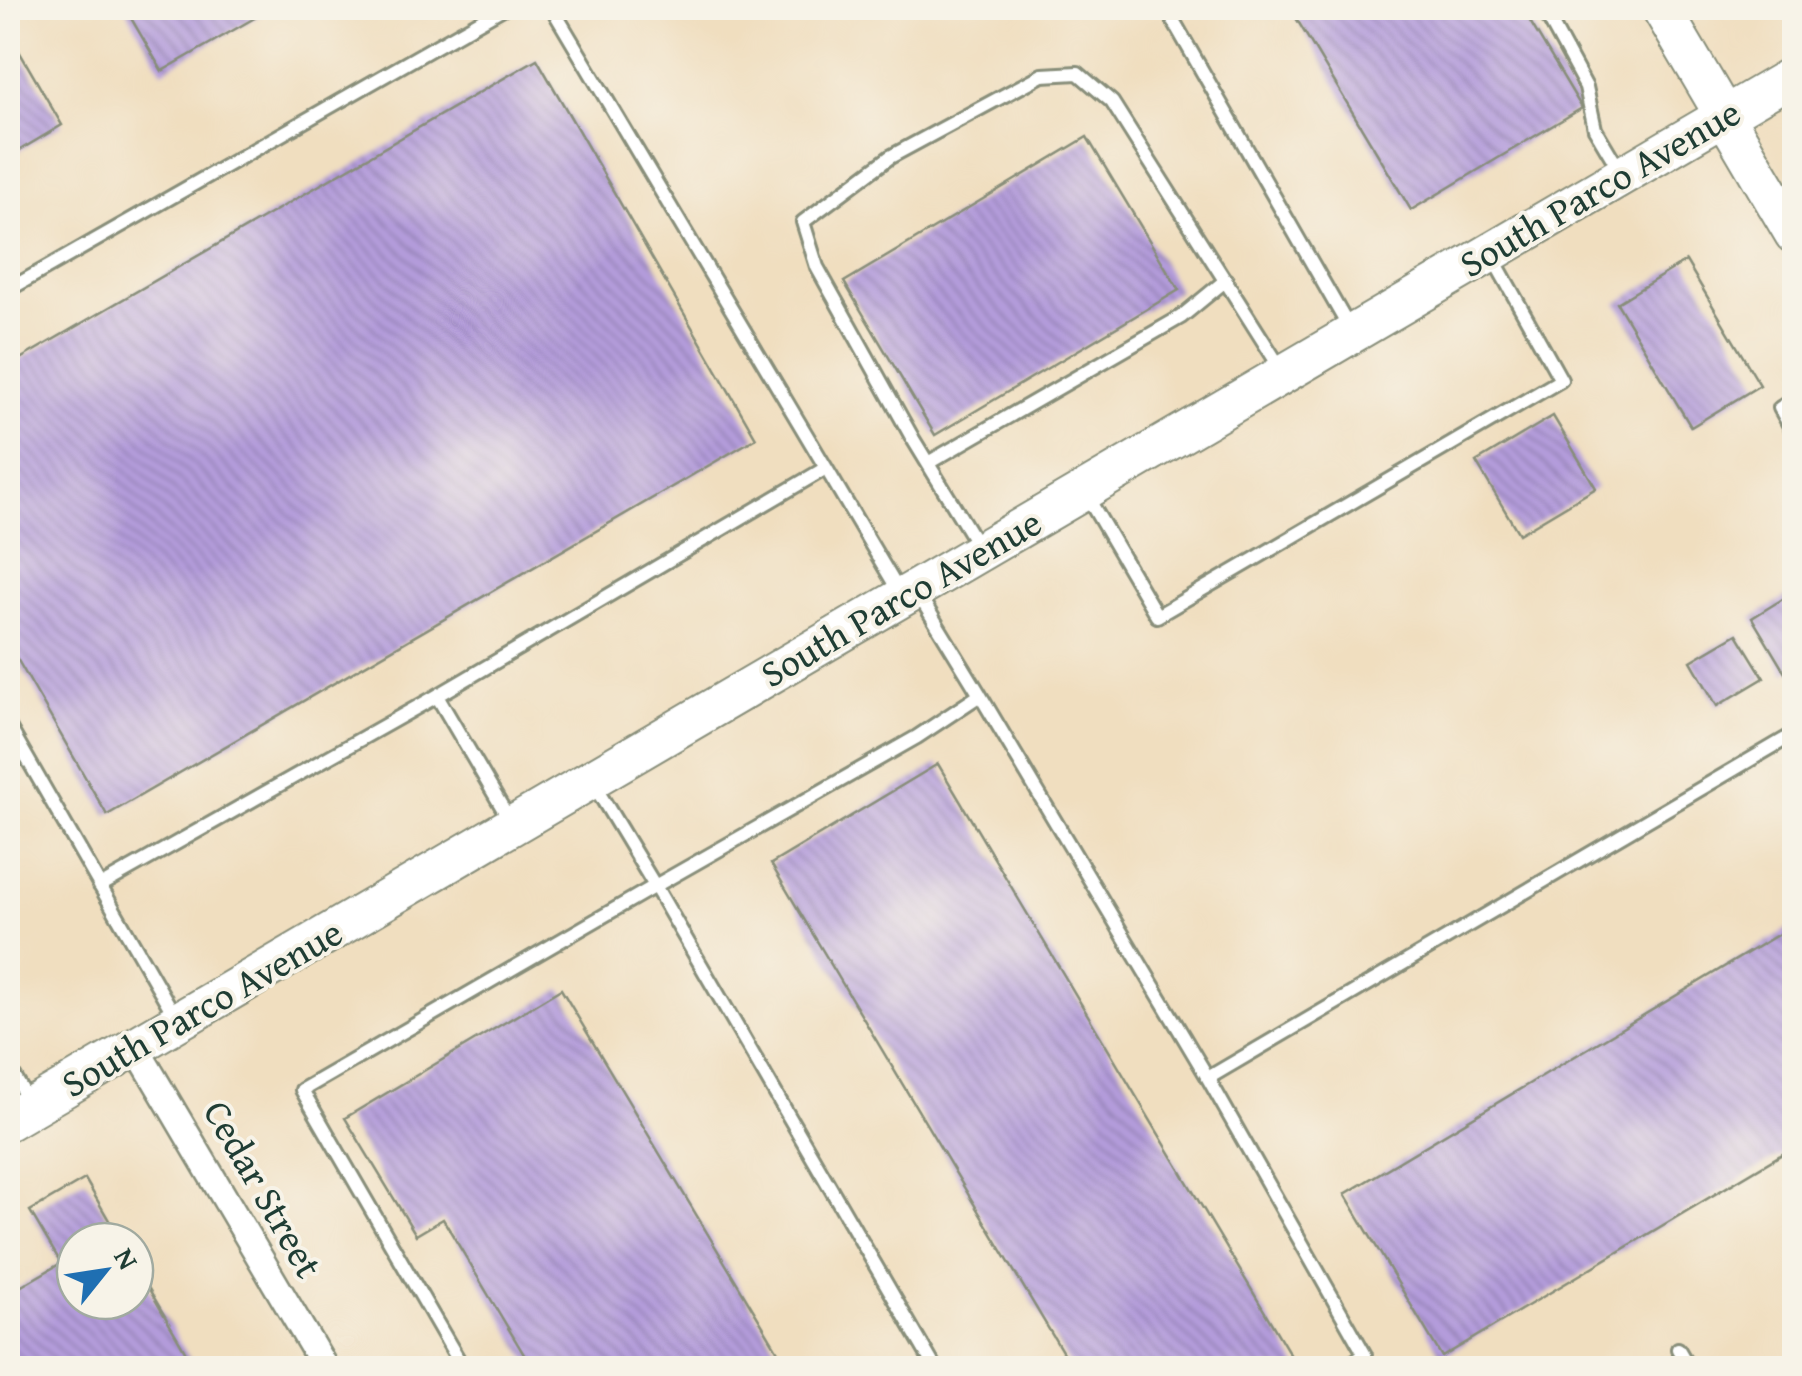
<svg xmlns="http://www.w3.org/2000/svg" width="1802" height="1376" font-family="'Gentium Book Plus',serif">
<defs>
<pattern id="building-back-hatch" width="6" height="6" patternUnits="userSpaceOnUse" patternTransform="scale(2.5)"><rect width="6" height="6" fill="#b49cdb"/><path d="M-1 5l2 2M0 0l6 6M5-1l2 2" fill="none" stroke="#9280b2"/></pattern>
</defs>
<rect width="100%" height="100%" fill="#f7f3e8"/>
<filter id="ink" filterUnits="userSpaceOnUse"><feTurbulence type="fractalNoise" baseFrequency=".01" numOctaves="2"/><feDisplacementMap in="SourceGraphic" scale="20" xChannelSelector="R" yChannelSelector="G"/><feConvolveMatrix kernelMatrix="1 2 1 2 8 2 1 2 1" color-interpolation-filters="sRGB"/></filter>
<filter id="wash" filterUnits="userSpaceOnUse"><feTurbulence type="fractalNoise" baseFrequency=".0048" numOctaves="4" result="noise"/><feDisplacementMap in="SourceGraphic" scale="40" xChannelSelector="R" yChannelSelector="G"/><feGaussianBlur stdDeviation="2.25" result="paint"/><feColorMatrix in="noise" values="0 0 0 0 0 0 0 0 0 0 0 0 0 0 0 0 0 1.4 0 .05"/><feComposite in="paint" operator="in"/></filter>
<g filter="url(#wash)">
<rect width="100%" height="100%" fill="#f0debf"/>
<g id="blocks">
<path fill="url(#building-back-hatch)" d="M125,8H272L162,71Z
M1290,8H1522L1582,108L1411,210Z
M8,32L62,125L8,157Z
M537,59L756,438L107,815L8,643V366Z
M1087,137L1179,290L935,435L844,282Z
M1686,261L1760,385L1691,427L1617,303Z
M1553,416L1596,488L1519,534L1476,462Z
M1794,592V668L1785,673L1752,618Z
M1737,634L1764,678L1717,706L1691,661Z
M938,764L1297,1366L1293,1368H1072L771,864Z
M1794,925V1147L1442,1357L1345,1194Z
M561,989L788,1368H532L443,1219L416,1235L345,1118Z
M85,1179L121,1241H75V1301H135V1265L195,1368H8V1294L61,1263L30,1211Z"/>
</g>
</g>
<g filter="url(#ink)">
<use href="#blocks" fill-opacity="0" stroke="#888e7a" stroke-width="2.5"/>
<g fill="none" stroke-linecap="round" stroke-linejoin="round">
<defs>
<path id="lane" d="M1166,8L1351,331
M1543,8L1586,87L1595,129L1620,171
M8,290L503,8
M1794,399L1780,408L1794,433
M928,463L1181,317L1226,280
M826,468L901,595
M1085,493L1157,616L1561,380L1493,258
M980,549L913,439L817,267L803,222L890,157L1042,75L1078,73L1112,102L1281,369
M917,592L980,695L917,737L655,886L935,1368
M980,695L1208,1078
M8,725L176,1018
M512,824L437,696L826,468L552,8
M100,886L437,696
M8,1066L31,1105
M1678,1349L1689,1368
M463,1368L302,1090L655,886L594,785
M1343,1368L1365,1355L1208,1078L1794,734"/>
<path id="street" d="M136,1048L325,1368"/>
<path id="secondary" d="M1661,8L1794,234
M8,1121L1794,75"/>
</defs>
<use href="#lane" stroke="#888e7a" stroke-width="18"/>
<use href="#street" stroke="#888e7a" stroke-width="30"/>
<use href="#secondary" stroke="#888e7a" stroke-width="42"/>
<use href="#lane" stroke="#fff" stroke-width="12"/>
<use href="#street" stroke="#fff" stroke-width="25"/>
<use href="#secondary" stroke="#fff" stroke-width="38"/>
</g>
</g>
<g text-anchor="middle" stroke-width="8" stroke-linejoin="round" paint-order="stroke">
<g font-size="38" fill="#1f3d34" stroke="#f7f3e8">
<text transform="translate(1600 188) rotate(-30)" y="13">South Parco Avenue</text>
<text transform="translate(901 598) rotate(-30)" y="13">South Parco Avenue</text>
<text transform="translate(202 1008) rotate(-30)" y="13">South Parco Avenue</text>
<text transform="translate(263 1189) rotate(60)" y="13">Cedar Street</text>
</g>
</g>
<rect width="1802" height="1376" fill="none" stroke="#f7f3e8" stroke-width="40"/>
<g transform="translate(105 1271) rotate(60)"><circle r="48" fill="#f7f3e8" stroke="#a1aaa0" stroke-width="2.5"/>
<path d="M0-8L18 38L0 25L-18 38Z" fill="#1f6fb2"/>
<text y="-15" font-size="28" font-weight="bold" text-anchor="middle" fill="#1f3d34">N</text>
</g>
</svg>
